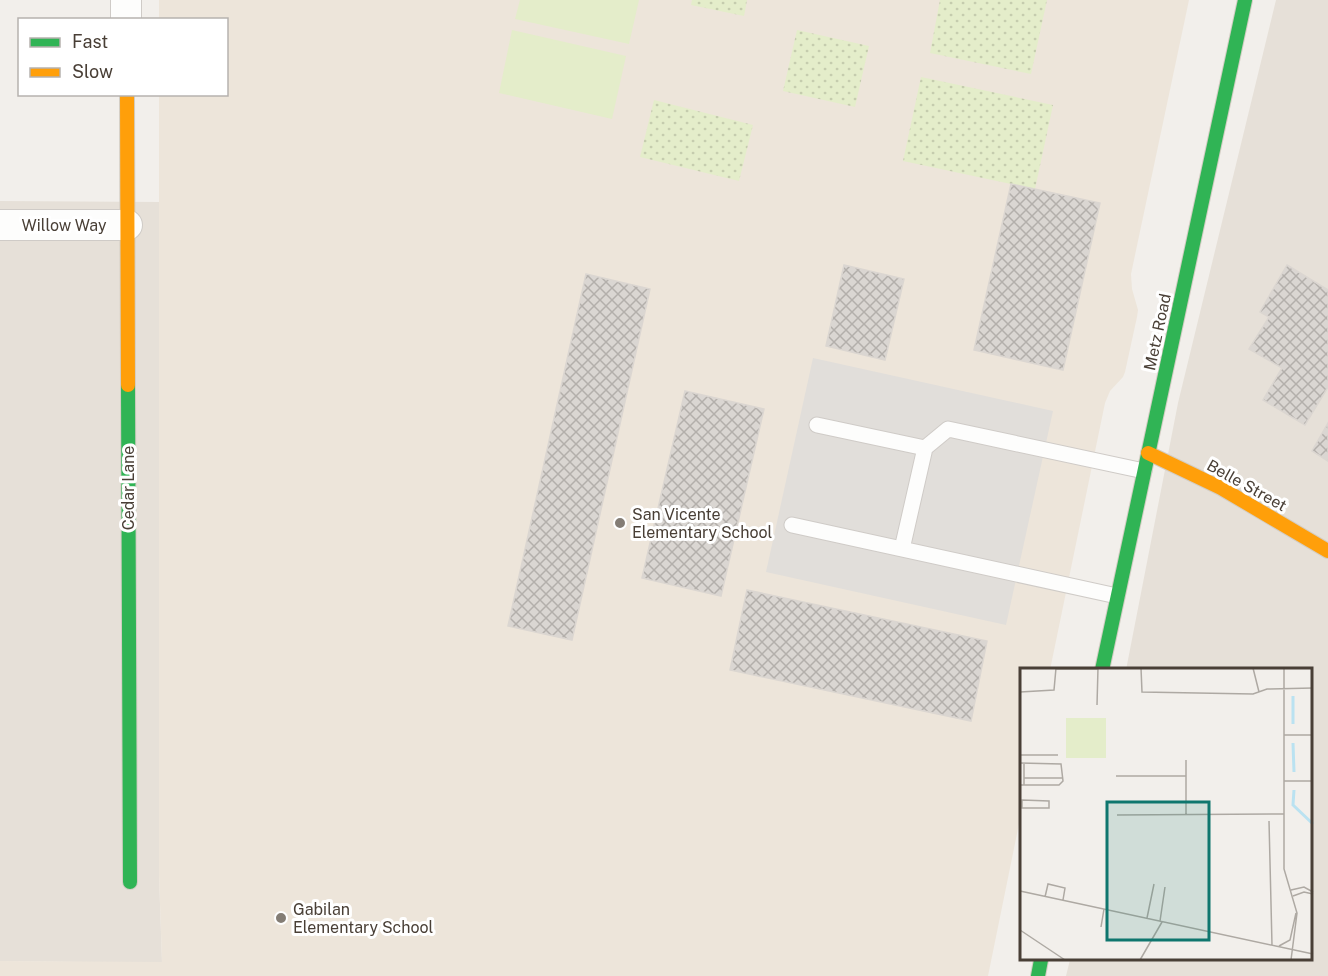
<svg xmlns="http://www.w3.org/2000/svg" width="1328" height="976" font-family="'Public Sans',sans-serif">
<defs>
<pattern id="green-dots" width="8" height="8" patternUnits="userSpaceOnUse" patternTransform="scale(1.5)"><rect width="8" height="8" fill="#e4edca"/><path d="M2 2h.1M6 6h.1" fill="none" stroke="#c5ccae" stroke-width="1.8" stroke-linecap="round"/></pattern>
<pattern id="building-cross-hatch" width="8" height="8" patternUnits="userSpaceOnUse" patternTransform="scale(1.5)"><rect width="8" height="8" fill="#dad6d2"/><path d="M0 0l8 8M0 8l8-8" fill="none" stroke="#b3afab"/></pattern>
</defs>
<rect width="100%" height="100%" fill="#f2efeb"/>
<path fill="#e6e0d8" d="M1276,0H1328V976H1066L1070,960H1312V670H1126L1178,403Z
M0,201L159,202V875L162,963L0,961Z"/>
<path fill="#ede5da" d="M159,0H1189L1131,274L1132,289L1138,310L1137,317L1125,372L1123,377L1110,391L1105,403L1050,670H1022V809L988,976H0V961L162,962L159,875V95L226,94V20L159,19Z"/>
<path fill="url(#green-dots)" d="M692,0H747L744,16L691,5Z
M940,0H1047L1031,74L930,53Z
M797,30L869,46L855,107L783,91Z
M921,77L1053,105L1035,189L903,161Z
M654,100L753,125L739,181L640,157Z"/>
<path fill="#e4edca" d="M520,0H639L629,44L515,19Z
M512,30L626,56L612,119L499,93Z"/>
<path fill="#e1deda" d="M813,358L1053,411L1006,625L766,572Z"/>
<path fill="url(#building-cross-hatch)" stroke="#dbd6d1" stroke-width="1.5" d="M1011,184L1100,203L1063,370L974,350Z
M844,265L904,279L885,360L826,346Z
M1287,265L1328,290V387L1305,425L1263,400L1282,368L1249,349L1269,317L1260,312Z
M586,274L650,289L572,640L508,626Z
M685,391L764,409L721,596L642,578Z
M1328,423V461L1312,451Z
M747,590L987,641L971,721L730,670Z"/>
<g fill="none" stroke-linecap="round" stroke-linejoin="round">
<defs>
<path id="lane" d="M817,425L925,448
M792,525L1117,596
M902,549L925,448L948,429L1144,471"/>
<path id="street" d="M126,0V20
M0,225H127"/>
<path id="fast" d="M128,385L130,882
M1102,670L1245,0
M1038,976L1041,960"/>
<path id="slow" d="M127,94L128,385
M1148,453L1221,488L1328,551"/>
</defs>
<use href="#lane" stroke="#cfcbc7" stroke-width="17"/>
<use href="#street" stroke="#cfcbc7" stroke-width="32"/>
<use href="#fast" stroke="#d3cdc3" stroke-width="16"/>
<use href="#slow" stroke="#d3cdc3" stroke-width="16"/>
<use href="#lane" stroke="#fdfdfc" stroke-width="15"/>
<use href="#street" stroke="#fdfdfc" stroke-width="30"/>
<use href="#fast" stroke="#30b455" stroke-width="14"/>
<use href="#slow" stroke="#ff9f0a" stroke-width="14"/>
</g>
<g fill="#847d75" stroke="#fff" stroke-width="2">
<circle cx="620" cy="523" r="6"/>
<circle cx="281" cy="918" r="6"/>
</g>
<g text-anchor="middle" stroke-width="6" stroke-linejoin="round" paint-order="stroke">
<g font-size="16" fill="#493f36" stroke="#fff">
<text x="64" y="231">Willow Way</text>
<text transform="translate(1157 332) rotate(-78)" y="6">Metz Road</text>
<text transform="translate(1247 485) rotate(29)" y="6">Belle Street</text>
<text transform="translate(128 488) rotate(-90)" y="6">Cedar Lane</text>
</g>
<g font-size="16" fill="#493f36" stroke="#fff" text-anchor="start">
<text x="632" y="520">San Vicente<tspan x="632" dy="18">Elementary School</tspan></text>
<text x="293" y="915">Gabilan<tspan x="293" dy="18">Elementary School</tspan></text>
</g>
</g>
<g transform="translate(1020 668)">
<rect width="292" height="292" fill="#f2efeb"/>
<path d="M46,50H86V90H46Z" fill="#e4edca"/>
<path fill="none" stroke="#bae2f1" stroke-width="3" d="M273,56V28M273,75L274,104M274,122L273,137L293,156"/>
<path fill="none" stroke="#aea9a3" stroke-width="1.5" d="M121,0L122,24L233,26L247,21L293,20M233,0L239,24M264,0V201L277,245L271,292M36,1H78M0,24L34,22L36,0M77,37L78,0M264,67H293M0,87H38M166,92V147M0,95L41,96L43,113L39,117H0M4,95V117M96,108H166M4,110H43M264,113H293M2,132L29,133V140H2ZM97,147L264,146M0,153V188M249,153L252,277M271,222L284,219L293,224M0,223L293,286M273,228L284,224L293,226M25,229L28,216L45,220L43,232M127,250L134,216M140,253L145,219M81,259L84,241M0,262L45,292M259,278L270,272L276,245M120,292L142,254"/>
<path fill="#0f766e" fill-opacity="0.15" stroke="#0f766e" stroke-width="3" d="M87,134H189V272H87Z"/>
<rect width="292" height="292" fill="none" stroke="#493f36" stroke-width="3"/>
</g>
<rect x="18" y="18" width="210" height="78" fill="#ffffff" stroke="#b6b2af" stroke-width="1.5"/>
<rect x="30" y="38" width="30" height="9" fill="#30b455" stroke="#b6b2af" stroke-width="1.5"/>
<text x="72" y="48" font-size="18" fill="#493f36">Fast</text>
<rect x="30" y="68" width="30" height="9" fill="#ff9f0a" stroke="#b6b2af" stroke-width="1.5"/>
<text x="72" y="78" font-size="18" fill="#493f36">Slow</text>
</svg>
